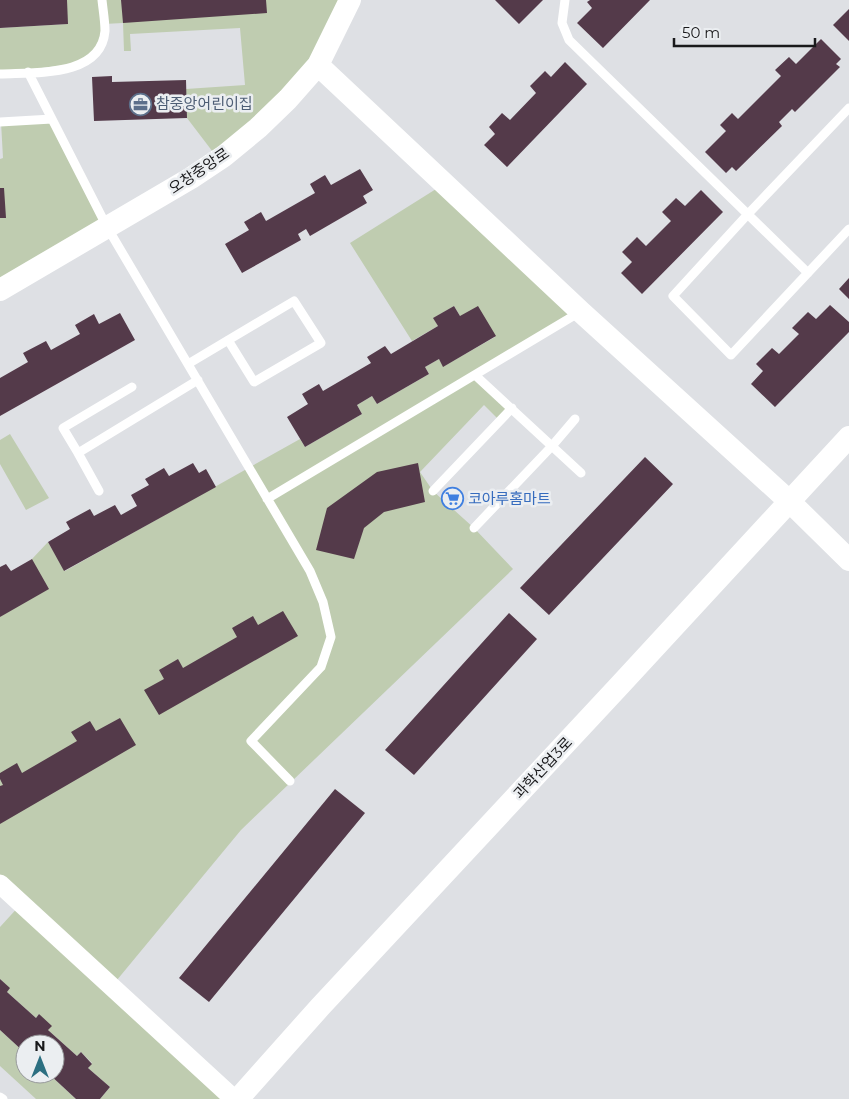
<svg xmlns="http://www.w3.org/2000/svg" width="849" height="1099" font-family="Montserrat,'Noto Sans KR',sans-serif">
<rect width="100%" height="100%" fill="#dee0e4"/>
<path fill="#bfccb0" d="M67,0H350L318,65L219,160L187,118L186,89L245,85L240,28L130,34L131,51H124L123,23L104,24L98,50L84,63L0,73V28L67,24Z
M52,119L107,227L0,290V159L3,158L1,122Z
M444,184L581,312L475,375L512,408L500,421L484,405L420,472L433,491L474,528L513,569L241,830L112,986L234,1099H100L110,1087L88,1068L92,1063L81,1052L77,1056L48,1030L39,1014L36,1018L7,992L9,988L0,979V927L21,904L0,883V617L32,559L48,542L65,571L300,439L305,447L362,414L357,405L372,396L377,404L429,374L425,367L439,359L444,366L495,337L460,316L454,306L434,318L438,326L412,341L350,243Z
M10,434L49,498L26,510L0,464V440Z
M0,1030L25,1053V1074H49L76,1099H36L0,1066Z"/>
<path fill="#543a4a" d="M0,0H67L68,24L0,28Z
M121,0H266L267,13L123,23Z
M495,0H543L519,24Z
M590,0H650L603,48L577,23L592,8L587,2Z
M849,9V41L833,25Z
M821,39L841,59L836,64L840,67L795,112L792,109L779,122L782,126L736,171L732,167L726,173L705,152L726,131L720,125L732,113L738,119L781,76L775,70L789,57L796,64Z
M565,62L587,84L507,167L484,145L495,134L489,127L502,113L510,120L536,93L530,86L545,71L551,77Z
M112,76V82L186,80L187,118L94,121L92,77Z
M360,169L373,190L363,196L367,203L310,236L306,229L298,234L301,240L242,273L225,244L249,230L244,222L261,212L266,221L315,193L310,184L325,175L331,185Z
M0,188H4L6,218H0Z
M701,190L723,212L642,294L621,273L632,262L622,252L637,237L646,246L671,221L662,212L676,198L685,206Z
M849,278V299L839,289Z
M830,305L849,322V332L775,407L751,384L763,371L756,364L772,348L779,354L799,334L792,328L808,312L816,319Z
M454,306L460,316L478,306L496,336L443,367L439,359L425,367L429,374L377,404L372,396L357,405L362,414L305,447L287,417L308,404L302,394L319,384L323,391L371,363L367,357L385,346L391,354L438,326L433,318Z
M120,313L135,340L0,416V378L28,362L23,353L46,341L51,350L80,334L75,325L94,314L99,324Z
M645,457L673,484L549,615L520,588Z
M193,463L199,473L206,469L216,487L64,571L48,542L70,529L66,522L90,509L94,516L115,505L121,515L137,506L131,495L149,485L145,479L164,468L169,476Z
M418,463L425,502L384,512L364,528L354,559L316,550L327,508L377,472Z
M32,559L49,589L0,617V567L6,564L11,571Z
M283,611L298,636L159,715L144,690L164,679L159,670L178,659L183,668L237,637L232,628L253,616L258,625Z
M509,613L537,639L414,775L385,750Z
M120,718L136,745L0,824V786L3,785L0,779V773L17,763L22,773L77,741L71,732L90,721L96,731Z
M335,789L365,813L209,1002L179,978Z
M0,979L10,988L7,992L36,1018L39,1014L52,1026L48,1030L77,1056L81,1052L92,1064L88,1068L110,1087L100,1099H76L49,1074H55V1044H25V1053L0,1030Z"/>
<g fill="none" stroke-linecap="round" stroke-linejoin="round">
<path stroke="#fff" stroke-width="9" d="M565,0L562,23L569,40L808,273
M28,72L107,227L310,571L323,602L331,637L321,667L251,741L290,781
M0,74C33,72 101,78 105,31C105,21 103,10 102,0
M849,108L748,214L673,296L731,355L849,229
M0,122L52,119
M188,364L294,301L321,343L254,382L228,340
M475,375L581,473
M78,453L63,428L132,387
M99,491L78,453L198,380
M433,491L512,408
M267,499L580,312
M474,528L552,446L575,419
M0,1097L3,1099"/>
<path stroke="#fff" stroke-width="19" d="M0,884L234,1099"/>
<path stroke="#fff" stroke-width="22" d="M318,65L581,312L789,501L849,560
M0,290L191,178L224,156L258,128L288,99L318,65L350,0
M238,1099L320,1007L620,685L849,437"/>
</g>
<defs>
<symbol id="office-ring" viewBox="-11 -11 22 22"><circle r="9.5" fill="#ebeef1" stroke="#5c6f8a" stroke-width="1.5"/><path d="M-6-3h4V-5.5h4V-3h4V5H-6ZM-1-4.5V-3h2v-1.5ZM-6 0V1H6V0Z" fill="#5c6f8a"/></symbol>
<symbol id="supermarket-ring" viewBox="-11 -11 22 22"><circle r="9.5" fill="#ebeef1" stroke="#3f7fe0" stroke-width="1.5"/><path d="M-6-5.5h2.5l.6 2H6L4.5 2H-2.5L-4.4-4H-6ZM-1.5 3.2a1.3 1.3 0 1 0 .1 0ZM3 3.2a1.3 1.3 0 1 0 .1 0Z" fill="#3f7fe0"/></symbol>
</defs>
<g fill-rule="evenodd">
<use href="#office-ring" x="128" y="92" width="25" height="25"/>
<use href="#supermarket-ring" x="440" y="486" width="25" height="25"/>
</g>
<g text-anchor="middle" stroke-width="5" stroke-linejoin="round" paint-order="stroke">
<g font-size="15" fill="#4e5e75" stroke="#ebeef1" text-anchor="start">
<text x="156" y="109">참중앙어린이집</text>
</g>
<g font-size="15" fill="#19191b" stroke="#ebeef1">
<text transform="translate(199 171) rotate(-34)" y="5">오창중앙로</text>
<text transform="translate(543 768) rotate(-47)" y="5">과학산업3로</text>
</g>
<g font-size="15" fill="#366cbe" stroke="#ebeef1" text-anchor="start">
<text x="468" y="504">코아루홈마트</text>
</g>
</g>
<g transform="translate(40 1059)"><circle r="24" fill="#ebeef1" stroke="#97999b"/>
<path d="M0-4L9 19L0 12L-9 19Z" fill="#2c6f81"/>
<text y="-8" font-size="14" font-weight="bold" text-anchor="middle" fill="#19191b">N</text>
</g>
<path d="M674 38v8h141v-8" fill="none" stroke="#19191b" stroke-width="2.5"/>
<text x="682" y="38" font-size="15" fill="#19191b" stroke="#ebeef1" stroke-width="4" paint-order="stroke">50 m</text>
</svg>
